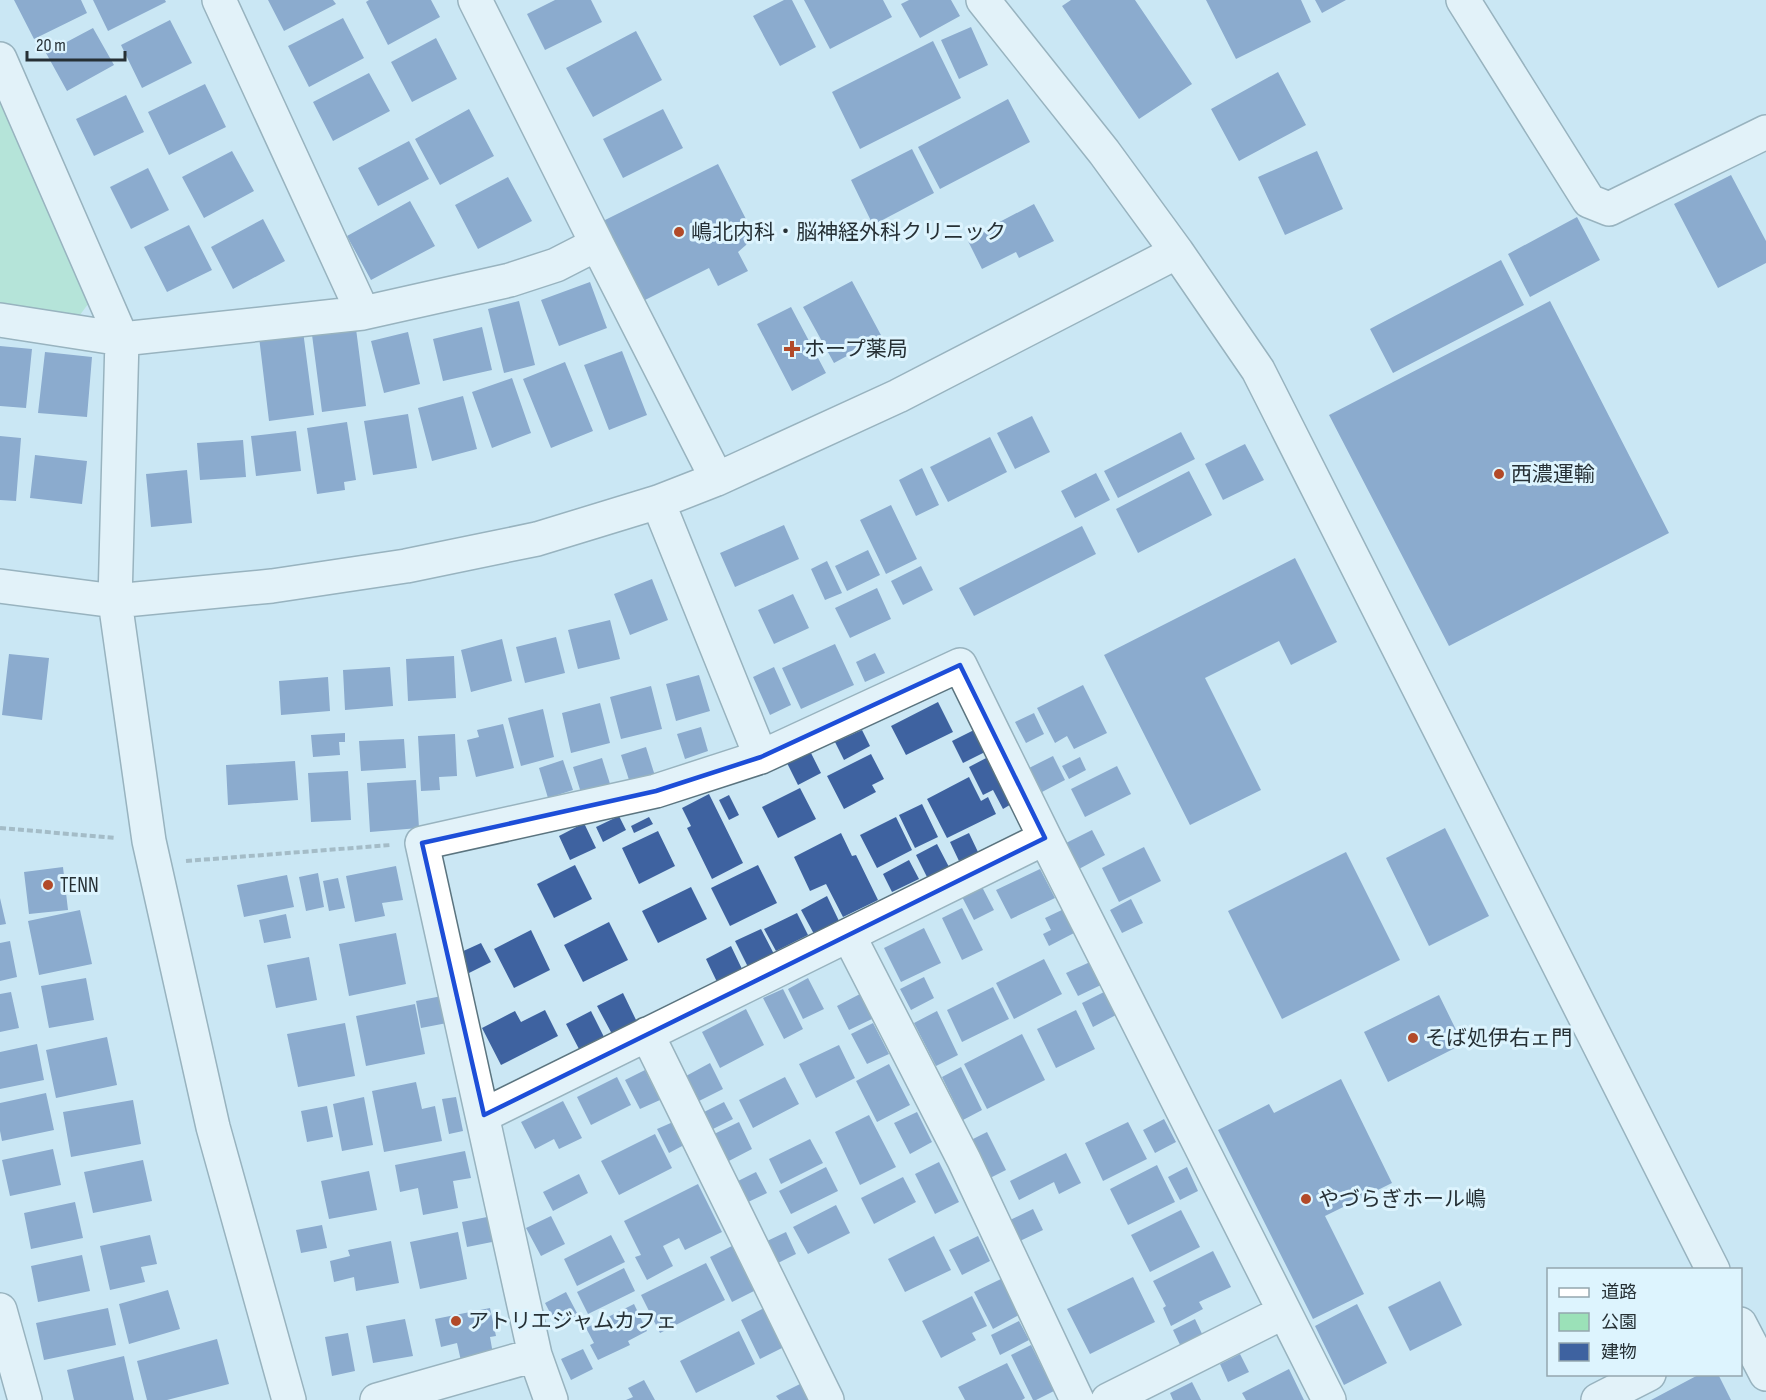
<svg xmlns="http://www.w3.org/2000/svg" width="1766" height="1400" font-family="'Sofia Sans Condensed','Noto Sans JP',sans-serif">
<rect width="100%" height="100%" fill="#cbe7f4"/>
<path fill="#9be1b8" d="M0,89L95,295L73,324L0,310Z"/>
<path fill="#3e62a0" d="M14,0H81L87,13L34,39Z
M93,0H165L166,2L108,31Z
M268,0H333L336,4L284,31Z
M369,0H431L440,17L388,45L366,2Z
M555,0H591L602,22L545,50L527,14Z
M784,0H792L816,47L780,66L753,16Z
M804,0H883L892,17L830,49Z
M909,0H951L960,16L920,38L901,4Z
M1071,0H1135L1192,84L1139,119L1062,6Z
M1206,0H1301L1311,22L1236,59Z
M1315,0H1346L1322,13Z
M343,18L364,58L309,87L288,46Z
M170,20L192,63L142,88L121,45Z
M971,27L988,65L959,79L941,40Z
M93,28L114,65L67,91L46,53Z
M636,31L662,80L593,117L566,68Z
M436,38L457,79L412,102L391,62Z
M933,41L961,98L860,149L832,92Z
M1278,72L1306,125L1239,161L1211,109Z
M369,73L390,111L333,141L313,102Z
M205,84L226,127L169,155L148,112Z
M126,95L144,132L94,156L76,119Z
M1008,99L1030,142L940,189L918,147Z
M469,109L494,156L440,185L415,139Z
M663,109L683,148L623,178L603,139Z
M409,141L429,179L378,206L358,168Z
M912,149L934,193L873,225L851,180Z
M232,151L254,191L204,218L182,177Z
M1317,151L1343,209L1285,235L1258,177Z
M718,164L751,229V235L746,245L738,252L748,271L718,286L709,268L643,301L603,221Z
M148,168L169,210L131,229L110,187Z
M1731,175L1766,241V263L1718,288L1674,204Z
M508,177L532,221L478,249L455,205Z
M410,201L435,246L371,280L347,236Z
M1034,204L1054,241L1019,258L1016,252L982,269L967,239Z
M1577,217L1600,260L1530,297L1508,254Z
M263,219L285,261L233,289L211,247Z
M189,225L212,270L167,292L144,247Z
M1501,260L1524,305L1393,373L1370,329Z
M852,281L882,337L834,363L803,307Z
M590,282L607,328L559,346L541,300Z
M519,301L535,365L504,373L488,309Z
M1550,301L1669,533L1449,646L1329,415Z
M791,307L826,373L792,391L757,324Z
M355,321L366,406L322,412L311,327Z
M482,327L492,370L443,381L433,339Z
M303,331L314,415L269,421L259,337Z
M408,332L420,384L384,393L371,341Z
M0,346L32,349L26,408L0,406Z
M622,351L647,415L609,430L584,365Z
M45,352L92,357L87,417L38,413Z
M565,362L593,431L551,448L523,379Z
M512,378L531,433L492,448L472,392Z
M463,396L477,449L432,461L418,408Z
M408,414L417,468L373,475L364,421Z
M1032,416L1050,452L1015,469L997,433Z
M347,422L356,480L344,482L345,490L317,494L307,428Z
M296,431L301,471L256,476L251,436Z
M1181,432L1195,459L1118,498L1104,471Z
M0,436L21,438L16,501L0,500Z
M990,437L1007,472L948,502L930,467Z
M243,440L246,477L200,480L197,443Z
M1245,444L1264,480L1223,500L1205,464Z
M35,455L87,461L82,504L30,498Z
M922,468L939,505L916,516L899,480Z
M187,470L192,523L151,527L146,474Z
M1189,471L1212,515L1138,553L1116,509Z
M1096,473L1110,500L1075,518L1061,491Z
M891,505L917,559L886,574L860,520Z
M784,525L799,559L735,587L720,553Z
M1082,526L1096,554L974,616L959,588Z
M868,550L880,575L847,591L835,566Z
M1295,558L1337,642L1291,665L1279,641L1205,678L1261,790L1190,825L1104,655Z
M827,561L842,593L825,600L811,569Z
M921,566L933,590L903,605L891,581Z
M652,579L668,620L630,635L614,594Z
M877,588L891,619L850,638L835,608Z
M793,594L809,628L774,644L758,610Z
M610,620L620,659L578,669L568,630Z
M556,637L565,673L525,683L516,647Z
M502,639L512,681L471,692L461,650Z
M835,644L854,685L801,709L782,668Z
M875,653L885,673L865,682L856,662Z
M9,654L49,658L42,720L2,715Z
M454,656L456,698L408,701L406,659Z
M390,667L393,706L345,710L343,670Z
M774,667L791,705L770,715L753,677Z
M699,675L710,711L676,721L666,684Z
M328,677L330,711L281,715L279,681Z
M1083,685L1107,733L1074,749L1067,736L1055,743L1037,708Z
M651,686L662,729L621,739L610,697Z
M938,702L953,732L906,755L891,726Z
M600,703L610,743L571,753L562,713Z
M543,709L554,757L521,766L508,718Z
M1034,713L1044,734L1026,743L1015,722Z
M503,724L514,768L476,777L467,740L479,737L477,730Z
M701,727L708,751L685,759L677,734Z
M976,729L987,751L963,763L952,741Z
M862,730L870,746L844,760L835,742Z
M345,733V742H339L340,755L313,757L311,735Z
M455,734L457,776L439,777L440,790L421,791L418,736Z
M404,739L406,768L361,771L359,741Z
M646,747L655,776L630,783L621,755Z
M810,751L821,773L798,785L787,763Z
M871,754L884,779L872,785L876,792L844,809L827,776Z
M990,756L1013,803L1003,809L993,790L983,795L969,767Z
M1053,756L1065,780L1042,792L1029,768Z
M1080,757L1086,770L1069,779L1062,766Z
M602,758L611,787L582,796L573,767Z
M563,760L573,790L548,798L539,768Z
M295,761L298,800L228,805L226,765Z
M1117,766L1131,794L1085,817L1071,789Z
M348,771L351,820L311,822L308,773Z
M969,777L981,801L988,797L996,814L947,838L927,799Z
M416,780L419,828L370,832L367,783Z
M800,788L816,819L778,838L762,807Z
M709,794L743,863L712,879L687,828L691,826L682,808Z
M729,795L739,815L729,820L719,800Z
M922,804L938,837L915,848L899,815Z
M619,816L626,830L603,842L596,827Z
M649,817L653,824L634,833L631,826Z
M896,817L912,850L877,868L860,835Z
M584,823L596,848L570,860L559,836Z
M1445,828L1489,916L1429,946L1386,858Z
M1092,830L1105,855L1079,869L1066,843Z
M658,831L675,866L639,884L622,848Z
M841,833L852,856L856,855L878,900L843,917L826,884L810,891L794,857Z
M969,833L978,852L959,861L950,842Z
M937,844L949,867L927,877L916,855Z
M1144,847L1161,881L1119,902L1102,868Z
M1346,852L1400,960L1282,1019L1228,911Z
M909,860L919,879L892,892L883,874Z
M575,865L592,899L554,918L537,884Z
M758,865L777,903L730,926L711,888Z
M396,866L403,900L382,903L385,916L355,922L346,876Z
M63,867L68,910L29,914L24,872Z
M1040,869L1055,898L1011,919L996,890Z
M318,873L324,907L306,911L299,877Z
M287,875L294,907L244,917L237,885Z
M338,878L345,908L329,911L323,881Z
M981,885L994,910L974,920L961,895Z
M691,887L707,919L658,943L642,911Z
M827,896L839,921L814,934L801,910Z
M0,898L6,924L0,925Z
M1131,899L1143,923L1122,933L1110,910Z
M962,908L983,950L962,960L942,918Z
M1064,909L1076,932L1049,946L1043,934L1051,930L1045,918Z
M80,910L92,964L39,975L28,921Z
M797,913L808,935L776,951L764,929Z
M286,914L291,938L264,943L259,920Z
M609,922L628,960L583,982L564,945Z
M924,928L941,963L901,982L884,948Z
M761,929L775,956L749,969L735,941Z
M531,930L550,970L514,988L494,949Z
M396,933L406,984L349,996L339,944Z
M10,941L17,977L0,981V943Z
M481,943L491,962L469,973L459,953Z
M731,946L742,969L717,982L706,959Z
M309,957L317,1000L276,1008L267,965Z
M1044,959L1062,994L1014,1019L996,983Z
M1090,962L1101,985L1078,996L1066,973Z
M924,977L934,998L911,1010L900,989Z
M86,978L94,1020L49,1028L41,986Z
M808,978L824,1009L803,1019L788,989Z
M993,987L1009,1019L962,1042L947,1010Z
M783,989L803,1029L784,1039L763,998Z
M11,992L19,1028L0,1032V994Z
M1104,992L1116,1015L1093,1027L1082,1003Z
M623,993L637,1022L612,1034L597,1006Z
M860,994L872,1019L849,1030L837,1006Z
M1439,995L1463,1044L1388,1082L1364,1032Z
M442,996L447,1023L421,1028L416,1001Z
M415,1004L425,1054L366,1066L356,1016Z
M746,1009L764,1045L720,1068L702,1032Z
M545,1010L558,1036L501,1065L482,1028L515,1011L521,1022Z
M1076,1010L1095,1049L1056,1068L1037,1029Z
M591,1011L604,1037L579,1049L566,1024Z
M937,1011L958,1055L936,1066L914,1023Z
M345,1023L355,1076L298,1087L287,1034Z
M873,1023L889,1054L867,1064L851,1034Z
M1022,1034L1045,1080L987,1109L964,1064Z
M107,1037L117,1085L56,1098L46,1050Z
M37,1044L44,1080L0,1089V1052Z
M839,1045L855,1078L816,1098L799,1064Z
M710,1063L723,1089L699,1101L686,1076Z
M889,1064L910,1105L877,1122L856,1081Z
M961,1067L982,1110L963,1120L942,1077Z
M645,1070L660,1100L640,1109L625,1080Z
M617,1077L631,1105L591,1125L577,1097Z
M785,1077L799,1104L753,1128L739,1100Z
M1341,1079L1392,1183L1325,1216L1364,1294L1313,1319L1218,1130L1269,1104L1274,1113Z
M416,1082L422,1109L435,1106L442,1141L384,1152L372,1091Z
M46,1093L54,1130L2,1141L0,1131V1103Z
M364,1097L373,1145L342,1151L333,1104Z
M456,1097L463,1131L449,1134L442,1099Z
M133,1100L141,1144L71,1157L63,1112Z
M563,1101L582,1138L559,1149L554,1139L535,1149L521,1122Z
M724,1102L733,1119L713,1129L704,1112Z
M327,1106L333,1137L307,1142L301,1111Z
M917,1112L932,1142L910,1154L894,1123Z
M869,1115L896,1167L860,1185L835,1132Z
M1164,1119L1176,1142L1155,1153L1143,1130Z
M673,1122L684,1145L669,1153L657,1129Z
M739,1122L752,1149L725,1163L712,1135Z
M1128,1122L1147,1159L1103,1181L1085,1143Z
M987,1132L1006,1170L988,1179L969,1141Z
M655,1134L672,1168L619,1195L601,1161Z
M810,1139L823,1163L781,1184L769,1159Z
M53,1149L61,1185L10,1196L2,1160Z
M465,1151L471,1178L453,1181L458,1208L423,1215L418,1188L400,1192L395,1165Z
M1066,1153L1081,1183L1059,1194L1054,1182L1019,1200L1010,1181Z
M143,1160L152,1201L93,1213L84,1172Z
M939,1162L959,1202L935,1214L915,1174Z
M1157,1165L1175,1202L1128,1225L1110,1189Z
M826,1167L838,1191L791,1214L779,1191Z
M1187,1167L1198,1191L1180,1200L1168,1177Z
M369,1171L377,1210L329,1219L321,1181Z
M756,1172L767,1193L746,1203L736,1182Z
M579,1174L588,1193L553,1211L543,1192Z
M903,1177L916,1202L874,1224L861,1198Z
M698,1184L722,1232L685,1250L679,1238L663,1246L673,1266L647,1280L635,1257L641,1255L624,1221Z
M75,1202L83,1238L31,1249L24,1213Z
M836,1205L850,1233L808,1254L793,1227Z
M1033,1209L1043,1230L1020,1241L1010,1220Z
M1181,1210L1200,1247L1150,1272L1131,1235Z
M492,1216L497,1241L467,1247L462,1222Z
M551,1216L565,1244L541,1256L526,1228Z
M322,1225L327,1248L301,1253L296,1230Z
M458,1232L467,1279L420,1289L410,1242Z
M786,1232L796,1254L776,1264L765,1242Z
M150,1235L157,1264L141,1267L145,1282L110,1290L100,1246Z
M611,1235L625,1262L577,1286L564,1259Z
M934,1236L951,1270L905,1292L888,1259Z
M978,1236L990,1261L962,1275L949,1250Z
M391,1241L399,1283L356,1291L354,1277L334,1282L330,1261L350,1256L348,1250Z
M732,1246L754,1291L732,1302L710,1257Z
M1213,1251L1231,1287L1199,1302L1203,1309L1171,1326L1163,1308L1166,1306L1153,1281Z
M82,1255L90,1291L38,1302L31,1266Z
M706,1263L725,1300L660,1333L641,1295Z
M624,1268L635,1291L588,1314L577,1292Z
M1133,1277L1155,1322L1090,1354L1067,1309Z
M1001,1279L1019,1315L993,1329L974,1292Z
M1440,1281L1462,1325L1410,1351L1388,1307Z
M168,1290L180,1329L129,1344L119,1304Z
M566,1292L578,1315L557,1326L545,1303Z
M972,1296L987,1326L972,1333L976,1340L941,1358L922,1321Z
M634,1304L647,1331L628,1341L630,1345L598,1360L590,1345L594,1343L586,1328Z
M1357,1304L1387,1363L1344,1385L1315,1326Z
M108,1308L116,1345L44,1360L36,1323Z
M490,1308L496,1336L490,1337L493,1354L461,1361L457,1343L441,1347L435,1319Z
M764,1308L784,1347L760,1359L741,1320Z
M405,1319L413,1356L373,1363L366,1326Z
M1195,1319L1204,1338L1182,1349L1173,1330Z
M1019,1321L1029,1340L1000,1355L991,1335Z
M739,1331L755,1364L696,1393L680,1361Z
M348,1333L355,1371L332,1376L325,1337Z
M217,1339L229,1384L167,1400H147L137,1361Z
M1031,1345L1054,1391L1036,1400H1033L1011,1355Z
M583,1349L593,1369L571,1380L561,1359Z
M1240,1354L1249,1372L1228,1382L1220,1364Z
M124,1356L134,1400H74L67,1370Z
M1007,1363L1025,1398L1022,1400H965L958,1387Z
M1289,1369L1304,1400H1246L1242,1393Z
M1700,1374H1718L1731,1400H1651Z
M644,1380L655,1400H626L633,1397L628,1388Z
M1192,1382L1201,1400H1173L1170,1393Z
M800,1384L808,1400H779L776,1396Z"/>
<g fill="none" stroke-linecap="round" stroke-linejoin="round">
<defs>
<path id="minor" d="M219,0L363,313
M983,0L1104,152L1177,252L1258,370L1713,1270
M1463,0L1589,201L1609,209L1766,132
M0,59L122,339L115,601L149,841L213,1127L289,1400
M597,244L717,479
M0,320L122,339L363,313L510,280L556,265L597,244L475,0
M658,502L761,757
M0,586L115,601L272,586L406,566L537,539L658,502L717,479L898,396L1177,252
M849,936L964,1160L1077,1400
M647,1034L827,1400
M484,1115L1045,838
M0,1310L25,1400
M1740,1324L1766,1374
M377,1400L535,1355
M551,1400L535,1355L422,843L656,791L761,757L960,665L1045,838L1329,1400
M1108,1400L1284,1312
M1598,1400L1649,1374"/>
</defs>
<use href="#minor" stroke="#5b747f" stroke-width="36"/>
<path stroke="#758790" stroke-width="4" stroke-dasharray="6 3" stroke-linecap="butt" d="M0,828L116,838
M186,861L391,845"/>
<use href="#minor" stroke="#fff" stroke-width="33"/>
</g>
<path d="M0 0H1766V1400H0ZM960,665L1045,838L484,1115L422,843L656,791L761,757Z" fill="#cbe7f4" fill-opacity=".55" fill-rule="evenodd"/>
<path fill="none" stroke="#1d4ed8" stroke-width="4.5" stroke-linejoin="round" d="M960,665L1045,838L484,1115L422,843L656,791L761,757Z"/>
<g fill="#b24a29" stroke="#ddf4fe" stroke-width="2">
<circle cx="679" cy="232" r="6"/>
<path d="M789 340h6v6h6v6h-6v6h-6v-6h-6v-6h6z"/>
<circle cx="1499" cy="474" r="6"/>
<circle cx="48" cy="885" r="6"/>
<circle cx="1413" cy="1038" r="6"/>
<circle cx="1306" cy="1199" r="6"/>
<circle cx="456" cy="1321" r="6"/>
</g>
<g text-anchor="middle" stroke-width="6" stroke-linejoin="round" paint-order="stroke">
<g font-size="21" fill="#263035" stroke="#ddf4fe" text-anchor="start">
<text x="691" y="239">嶋北内科・脳神経外科クリニック</text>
<text x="804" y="356">ホープ薬局</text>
<text x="1511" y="481">西濃運輸</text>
<text x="60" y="892">TENN</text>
<text x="1425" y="1045">そば処伊右ェ門</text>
<text x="1318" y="1206">やづらぎホール嶋</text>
<text x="468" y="1328">アトリエジャムカフェ</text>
</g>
</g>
<rect x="1547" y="1268" width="195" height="108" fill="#ddf4fe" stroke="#94a6ae" stroke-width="1.5"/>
<rect x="1559" y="1288" width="30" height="9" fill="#ffffff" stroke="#94a6ae" stroke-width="1.5"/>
<text x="1601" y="1298" font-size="18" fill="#263035">道路</text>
<rect x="1559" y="1313" width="30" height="18" fill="#9be1b8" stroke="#94a6ae" stroke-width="1.5"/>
<text x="1601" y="1328" font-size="18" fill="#263035">公園</text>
<rect x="1559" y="1343" width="30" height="18" fill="#3e62a0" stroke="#94a6ae" stroke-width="1.5"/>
<text x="1601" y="1358" font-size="18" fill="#263035">建物</text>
<path d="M27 51v9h98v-9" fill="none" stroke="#263035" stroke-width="3"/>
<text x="36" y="51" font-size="18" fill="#263035" stroke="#ddf4fe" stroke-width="4.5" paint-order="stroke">20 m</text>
</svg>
